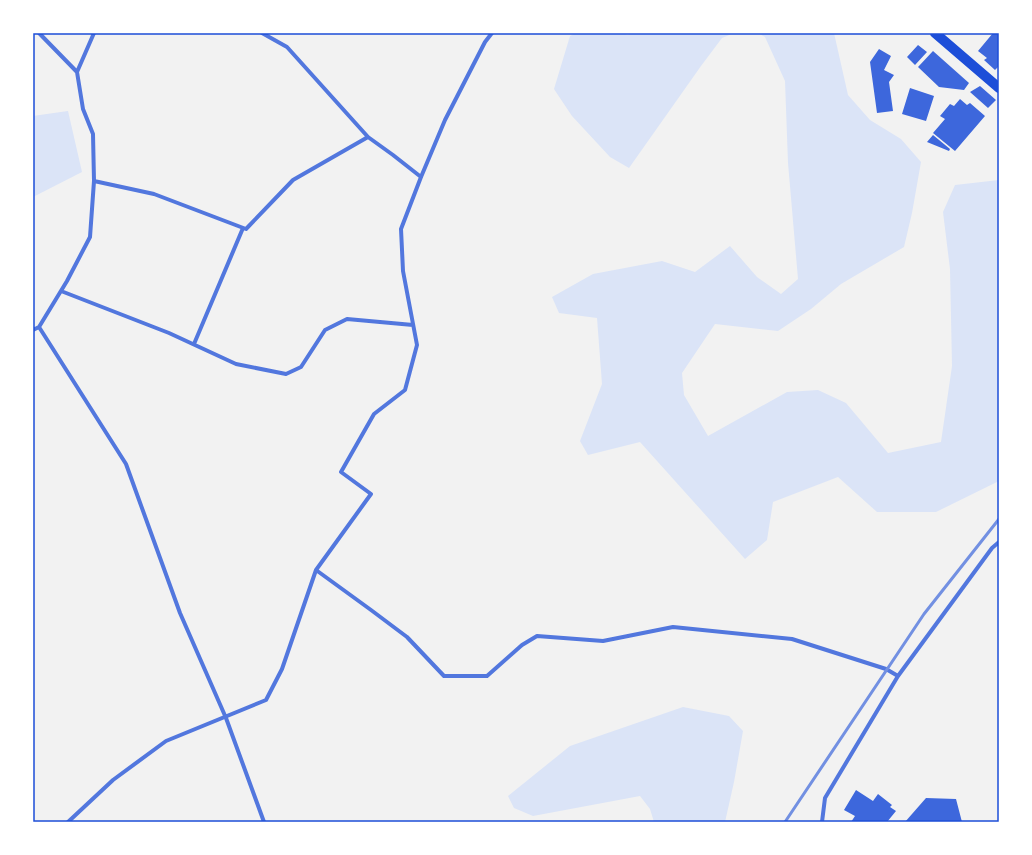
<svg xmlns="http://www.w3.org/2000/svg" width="1032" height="855" font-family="Lato,sans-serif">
<rect width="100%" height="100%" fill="#f2f2f2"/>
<path fill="#dbe4f7" d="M576,33H623L628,35L630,33H734L722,38L701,66L629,168L610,157L572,116L554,89L570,36Z
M758,33H834L848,95L870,120L901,139L921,162L912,213L904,247L841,284L811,309L778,331L715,324L682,373L684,395L708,436L787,392L818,390L846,403L888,453L941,442L952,366L950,269L943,212L955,185L999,180V481L936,512H877L838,477L773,502L767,540L745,559L640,442L588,455L580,441L602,384L597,318L559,313L552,297L593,274L662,261L695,272L730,246L757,277L781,294L798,279L788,163L785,81L765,37Z
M68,111L82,172L33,197V116Z
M683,707L729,716L743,731L734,782L725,822H654L650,809L640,796L533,816L514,808L508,796L570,746Z"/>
<path fill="#3d67dc" d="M993,33H999V66L995,70L984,60L987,58L978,51Z
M918,45L927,52L915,65L907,57Z
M879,49L891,56L884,70L894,75L889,82L893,111L877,113L870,62Z
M933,51L969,83L964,90L939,87L918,67Z
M980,86L996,100L988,108L970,92Z
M910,88L934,96L926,121L902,114Z
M960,99L967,105L970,103L985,116L955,151L933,133L945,119L940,116L950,104L954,106Z
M933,135L950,149L949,151L927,142Z
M856,790L873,801L878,794L892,805L890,807L896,811L887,822H851L855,816L844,810Z
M926,798L956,799L962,822H905Z"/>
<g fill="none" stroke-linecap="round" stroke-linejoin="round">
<path stroke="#5277de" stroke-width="4" d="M39,33L77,72
M262,33L287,47L368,137
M94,181L154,194L246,229L293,180L368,137L393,155L421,177
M61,291L169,333L236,364L286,374L301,367L325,330L347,319L413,325
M39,327L126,464L180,613L226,718L264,822
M33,330L39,327L67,281L90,237L94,181L93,134L83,109L77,72L94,33
M194,344L243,228
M316,570L371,610L407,637L444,676H487L522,645L537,636L603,641L673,627L792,639L886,669L898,676
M68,822L113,780L166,741L266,700L282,669L316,570L371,494L341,472L374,414L405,390L417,345L403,271L401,229L421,177L445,120L485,42L492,33
M822,822L825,798L898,676L992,548L999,542"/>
<path stroke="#1d4ed8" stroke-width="10" d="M935,33L999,88"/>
<path stroke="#7290e2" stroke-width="3" d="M785,822L924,614L999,519"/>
</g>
<rect width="1032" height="855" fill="none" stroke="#ffffff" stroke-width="68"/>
<rect x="34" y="34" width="964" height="787" fill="none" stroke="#1d4ed8" stroke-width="1.5"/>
</svg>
